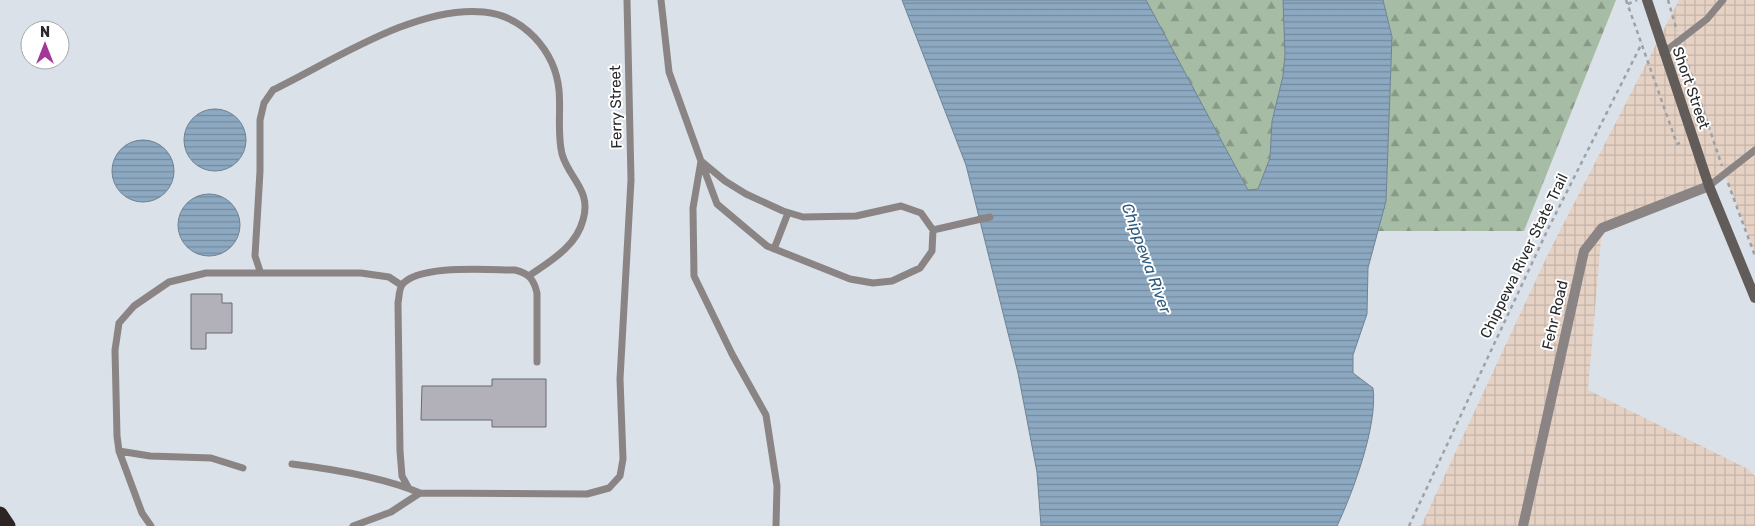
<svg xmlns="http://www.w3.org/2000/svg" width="1755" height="526" font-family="Rubik,sans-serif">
<defs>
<pattern id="industrial-grid" width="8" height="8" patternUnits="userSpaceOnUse" patternTransform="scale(1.25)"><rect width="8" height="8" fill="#e6d2c4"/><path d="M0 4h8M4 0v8" fill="none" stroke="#c5b4a9"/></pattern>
<pattern id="forest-firs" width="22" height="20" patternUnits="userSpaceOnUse" patternTransform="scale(1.25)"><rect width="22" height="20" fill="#a7bca5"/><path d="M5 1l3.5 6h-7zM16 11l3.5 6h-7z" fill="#889987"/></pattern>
<pattern id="water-rules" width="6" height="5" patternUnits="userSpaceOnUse" patternTransform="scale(1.25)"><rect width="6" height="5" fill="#8da9c1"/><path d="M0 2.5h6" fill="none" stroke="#738a9d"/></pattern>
</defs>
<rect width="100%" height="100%" fill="#dae1e9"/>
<path fill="url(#industrial-grid)" d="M1679,0H1755V253L1725,175L1602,228L1588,390L1748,469L1755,476V526H1421L1550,250Z"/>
<path fill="url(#forest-firs)" d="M1146,0H1283L1285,53L1283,76L1272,121L1270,158L1258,189L1248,190Z
M1383,0H1616L1524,231H1377L1386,201L1392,37Z"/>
<path fill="url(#water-rules)" stroke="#6e8394" d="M902,0H1146L1248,190L1258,189L1270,158L1272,121L1283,76L1285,54L1283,0H1383L1392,37L1386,201L1368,268L1367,314L1353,355V373L1373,388C1378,425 1353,492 1337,526H1041L1037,472L1018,373L966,165Z
M184 140a31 31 0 1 1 62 0a31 31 0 1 1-62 0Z
M112 171a31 31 0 1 1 62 0a31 31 0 1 1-62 0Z
M178 225a31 31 0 1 1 62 0a31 31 0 1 1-62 0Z"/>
<path fill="#b2b0b9" stroke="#6b6972" d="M191,294H222V303H232V333H206V349H191Z
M492,379H546V427H492V420H421L422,386H492Z"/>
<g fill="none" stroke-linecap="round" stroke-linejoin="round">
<path stroke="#9ca2a8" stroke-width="2.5" stroke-dasharray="4 4" stroke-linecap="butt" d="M1626,0L1677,144L1682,142
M1668,0L1677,31
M1628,4L1637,0
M1683,50L1722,166
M1728,183L1755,256
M1409,526L1547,231L1642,43"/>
<path stroke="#8a8584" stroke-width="7" d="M661,0L669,72L701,161L693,208L694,276L732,354L766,415L777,486L776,526
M1663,53L1707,19L1723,0
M701,161L725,181L746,194L783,211L803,217L856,216L901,206L921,213L933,230L932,251L920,268L892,281L873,283L850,279L767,246L717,204Z
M1709,186L1755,150
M933,230L990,217
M774,249L788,213
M260,271L255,256L260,171V120L264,103L273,90C333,61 416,5 484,12C524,16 555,51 559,90C561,111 557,134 562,154C569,179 592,190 583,220C576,247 550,261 529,276
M119,451L150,456L211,458L243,468
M292,464C332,469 383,477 420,493
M408,487L402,476L400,451L398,303C399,298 399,289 402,285C418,264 490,270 515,270C529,273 534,280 537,293V362
M151,526L142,513L119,451L117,436L115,350L119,323L134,306L169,282L206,273H361L389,277L401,285
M353,526L391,512L420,493L587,494L609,488L620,476L623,459L620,379L631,180L627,0"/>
<path stroke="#8a8584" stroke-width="10" d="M1523,526L1584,251L1602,228L1709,186"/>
<path stroke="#615b59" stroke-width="10" d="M1647,0L1709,186L1755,298"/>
<path stroke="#2d2523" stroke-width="15" d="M0,514L8,526"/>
</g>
<g text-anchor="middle" stroke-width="4" stroke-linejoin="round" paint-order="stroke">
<g font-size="15" fill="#27292c" stroke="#fff">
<text transform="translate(1691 88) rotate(71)" y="5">Short Street</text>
<text transform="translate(616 107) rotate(-91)" y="5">Ferry Street</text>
<text transform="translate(1524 256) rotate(-64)" y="5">Chippewa River State Trail</text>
<text transform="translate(1555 315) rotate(-77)" y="5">Fehr Road</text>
</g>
<g font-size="16" font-style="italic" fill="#2e5c7f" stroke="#fff">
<text transform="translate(1147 258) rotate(70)" y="6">Chippewa River</text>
</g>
</g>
<g transform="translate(45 45)"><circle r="24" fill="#ffffff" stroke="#a9a9ab"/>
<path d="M0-4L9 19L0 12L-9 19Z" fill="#a43898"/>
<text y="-8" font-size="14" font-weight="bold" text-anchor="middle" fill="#27292c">N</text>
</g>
</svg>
